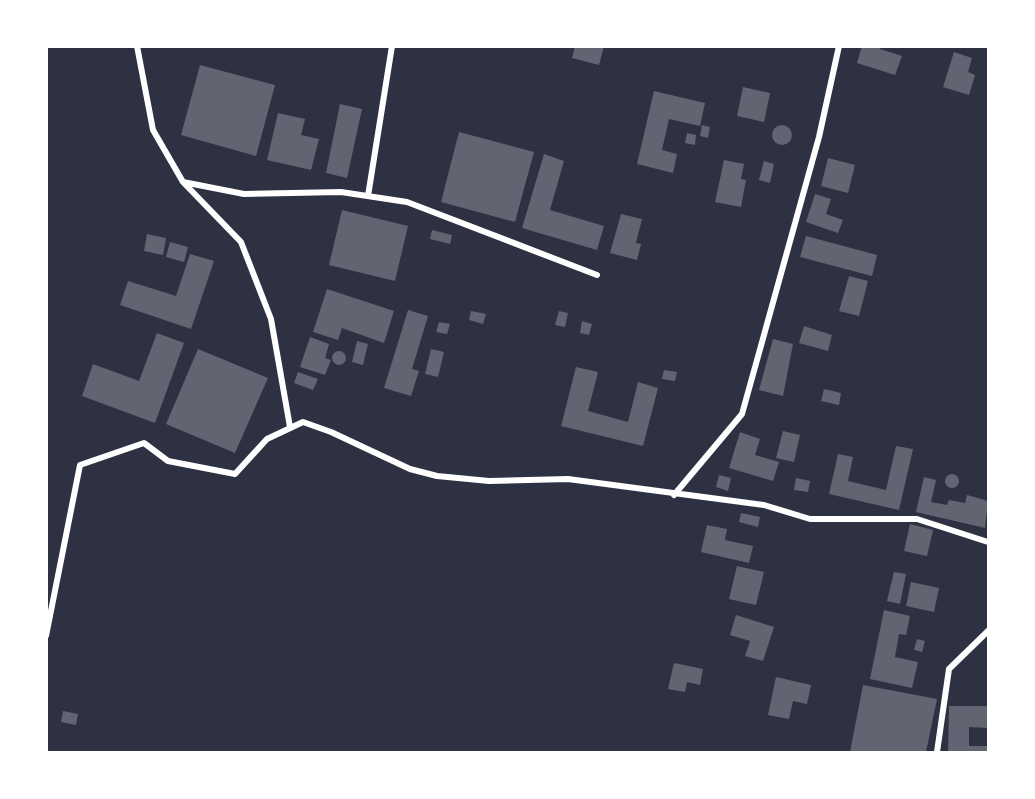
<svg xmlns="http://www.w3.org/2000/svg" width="1035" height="799" font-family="Merriweather,serif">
<rect width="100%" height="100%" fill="#2d3142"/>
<path fill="#626471" d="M575,46H604L599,65L572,58Z
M862,46H881L880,49L902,56L895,75L857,63Z
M954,52L972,58L968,72L975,75L969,95L943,87Z
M200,65L275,85L256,156L181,135Z
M743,87L770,93L764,122L737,116Z
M654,91L705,103L700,126L669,119L662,150L677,154L673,173L637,164Z
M340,104L362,109L347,178L326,173Z
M278,113L305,119L301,135L319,139L311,170L267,160Z
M702,125L710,127L708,138L700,136Z
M772 135a10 10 0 1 1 20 0a10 10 0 1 1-20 0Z
M459,132L534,152L515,222L441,202Z
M687,133L696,135L695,145L685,143Z
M544,154L564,161L550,210L604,226L597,250L522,228Z
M828,158L855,165L848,193L821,186Z
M724,160L744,164L741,179L746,180L741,207L715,202Z
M764,161L774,164L770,183L759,180Z
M815,194L831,199L826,214L843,220L838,233L806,222Z
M342,210L408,226L395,281L329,265Z
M621,214L642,219L636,243L641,244L637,260L610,253Z
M432,230L452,235L450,244L430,239Z
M147,234L166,238L163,255L144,251Z
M806,236L877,255L872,276L800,257Z
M170,242L188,247L184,262L166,257Z
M190,254L214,261L191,329L120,305L128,281L176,296Z
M849,276L868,281L859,316L839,311Z
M327,289L394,311L384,343L342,328L338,340L313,332Z
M408,310L428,316L412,369L419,371L411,396L384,388Z
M471,311L486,314L483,324L469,320Z
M559,311L568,313L565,327L555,325Z
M582,321L592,324L589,335L580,333Z
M439,322L450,324L447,334L436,332Z
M804,326L832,335L828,351L799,343Z
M157,333L184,343L155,423L82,396L93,364L139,381Z
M310,337L329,344L325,358L331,360L325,375L300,367Z
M773,339L793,344L783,396L759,390Z
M357,341L368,344L363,365L352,362Z
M198,349L268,378L235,453L166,424Z
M431,349L444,352L438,377L425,374Z
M332 358a7 7 0 1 1 14 0a7 7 0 1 1-14 0Z
M576,367L598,372L588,411L628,422L638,382L658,388L643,446L561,426Z
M664,370L677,372L675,381L662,379Z
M298,372L318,379L313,390L294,383Z
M824,389L841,393L839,405L821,401Z
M783,431L800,435L794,462L776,458Z
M740,432L760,439L755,455L779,462L773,481L729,468Z
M896,446L913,449L899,510L829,494L838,454L853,457L848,481L886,490Z
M945 481a7 7 0 1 1 14 0a7 7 0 1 1-14 0Z
M719,475L731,478L728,491L716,487Z
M924,477L936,480L931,502L947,505L949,500L965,503L967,495L988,501L985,528L916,512Z
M796,478L810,481L808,492L794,490Z
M741,513L760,517L758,527L739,522Z
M910,524L933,530L927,556L904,551Z
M707,525L727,529L725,540L753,546L749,563L701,552Z
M737,566L764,572L756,605L729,599Z
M894,572L906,574L900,604L887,601Z
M911,582L939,588L934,612L906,606Z
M884,610L910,616L906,635L899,634L895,657L918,662L912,688L870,679Z
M736,615L774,627L763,661L745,656L750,641L730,635Z
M917,639L925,641L922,652L914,650Z
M674,663L703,669L700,685L687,682L685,692L668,689Z
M776,677L811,685L807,704L793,701L789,719L768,715Z
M863,685L937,699L926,752H850Z
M949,706H988V728L969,727V746H988V752H948Z
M63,711L78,714L76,725L61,722Z"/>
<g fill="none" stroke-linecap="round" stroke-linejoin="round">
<path stroke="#fff" stroke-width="6" d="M137,46L153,130L183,182L241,242L271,319L290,427
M183,182L244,194L341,192L407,202L597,275
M368,196L392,46
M674,495L742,414L819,137L839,46
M46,636L80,465L144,443L168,461L235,474L267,439L303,422L331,432L410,469L437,476L489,481L568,479L764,505L810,519H917L988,542
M937,752L949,669L988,631"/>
</g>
<rect width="1035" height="799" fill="none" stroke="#ffffff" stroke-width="96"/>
</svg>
